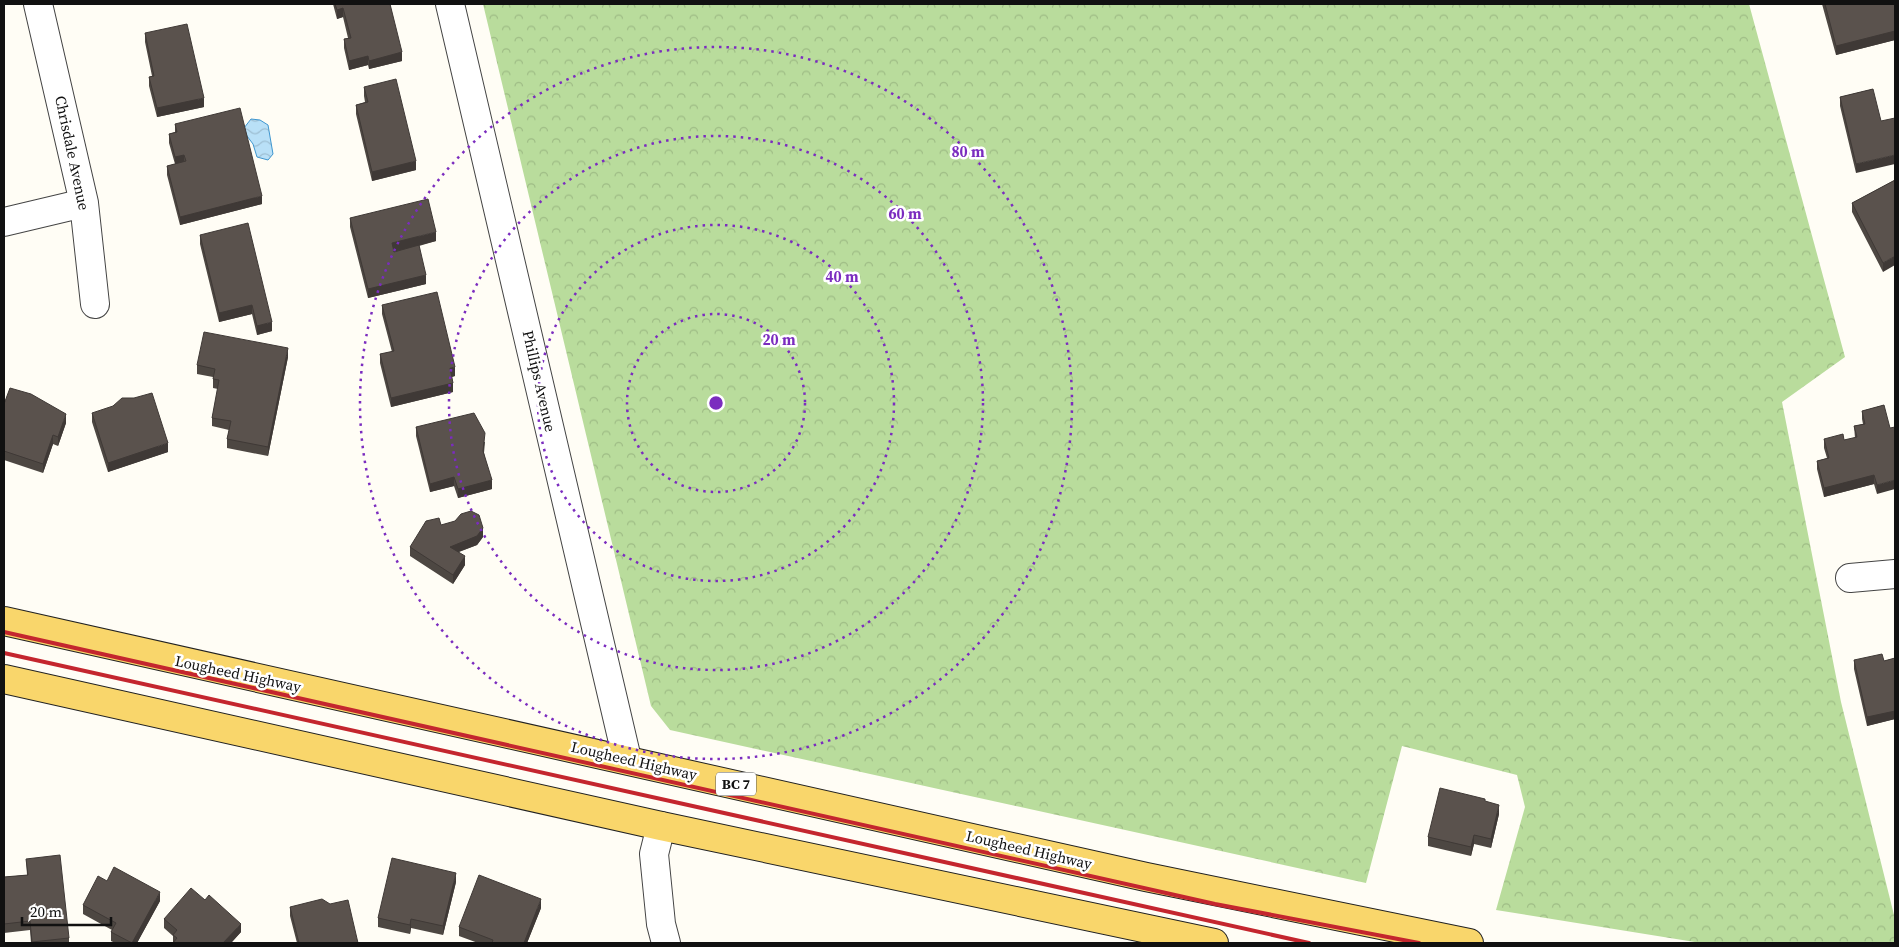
<svg xmlns="http://www.w3.org/2000/svg" width="1899" height="947" font-family="'Source Serif 4',serif">
<defs>
<pattern id="forest-crowns" width="20" height="18" patternUnits="userSpaceOnUse" patternTransform="scale(1.25)"><rect width="20" height="18" fill="#b9dc9c"/><path d="M2 6a3 3 0 1 1 6 0M12 15a3 3 0 1 1 6 0" fill="none" stroke="#9ebc85"/></pattern>
<pattern id="water-waves" width="16" height="10" patternUnits="userSpaceOnUse" patternTransform="scale(1.25)"><rect width="16" height="10" fill="#b9e0f7"/><path d="M0 5q4-4 8 0t8 0" fill="none" stroke="#9ebfd3"/></pattern>
</defs>
<rect width="100%" height="100%" fill="#fffdf5"/>
<path fill="url(#forest-crowns)" d="M483,4H1749L1845,357L1782,402L1841,702L1895,919V943H1701L1496,910L1525,807L1517,775L1402,746L1366,883L670,730L651,706Z"/>
<path fill="url(#water-waves)" stroke="#3f96cf" d="M251,119L260,120L268,125L273,154L268,160L257,157L253,144L247,136L244,128Z"/>
<g fill="none" stroke-linecap="round" stroke-linejoin="round">
<defs>
<path id="minor" d="M38,4L84,203L95,304
M450,4L627,759
M4,222L84,203
M1850,578L1895,574
M661,826L654,854L661,924L666,943"/>
<path id="major" d="M4,621L1146,877L1469,943
M4,679L661,826L1214,943"/>
</defs>
<use href="#minor" stroke="#444" stroke-width="30"/>
<use href="#major" stroke="#222" stroke-width="30"/>
<use href="#minor" stroke="#fff" stroke-width="28"/>
<use href="#major" stroke="#f9d66b" stroke-width="28"/>
<path stroke="#c4262e" stroke-width="4" d="M4,632L1215,904L1419,943
M4,653L1309,943"/>
</g>
<path fill="#4d4742" d="M333,4H390L402,61L369,69L368,65L349,70L344,48V39L348,38L343,17L337,19Z
M1822,4H1895V40L1836,55Z
M145,33L204,107L157,117L149,86V77L152,76L145,42Z
M364,87L416,170L372,181L356,114V105L365,102L364,96Z
M1873,89L1856,173L1840,106V97Z
M175,124L262,204L180,225L167,175V166L175,164L169,143V134L175,132Z
M1895,180L1883,272L1852,212V203Z
M350,218L436,241L419,246L426,284L368,298L350,227Z
M200,235L272,331L257,335L252,314L219,322L200,244Z
M382,305L455,376L452,377L453,392L391,407L380,363V354L392,352L382,314Z
M288,357L268,456L227,448V439L229,430L212,426V418L218,389L213,388V377L197,374V365Z
M4,404L66,423L58,446L53,444L43,473L4,460Z
M1884,405L1877,494L1874,484L1824,497L1817,469V461L1827,458L1824,448V439L1844,440L1855,438L1854,426L1863,424L1862,419V411Z
M92,413L168,452L108,472L92,422Z
M416,427L485,442L484,453L492,489L458,498L454,486L430,492L416,436Z
M483,537L477,545L459,552L465,565L453,584L410,556V547Z
M1895,658V719L1867,726L1854,669V660L1884,661Z
M1485,802L1499,814L1491,848L1474,844L1471,856L1428,846V837Z
M26,859L69,938V943H31L30,930L4,933V877L27,875Z
M456,882L443,935L411,928L410,934L378,927V918Z
M205,900L241,932L231,943H173V936L164,928V919Z
M160,901L137,943H115L111,941V932L112,930L83,914V905Z
M290,907L358,943H297L290,916Z
M541,908L527,943H478L459,936V927Z"/>
<path fill="#3f3936" d="M343,8V17L337,19V10Z
M1895,31V40L1836,55V46Z
M402,52V61L369,69V61Z
M368,56V65L349,70V61Z
M204,98V107L157,117V108Z
M184,155V164L175,166V157Z
M1895,155V164L1856,173V164Z
M416,161V170L372,181V172Z
M262,196V204L180,225V217Z
M436,232V241L392,252V243Z
M1895,256V265L1883,272V263Z
M426,275V284L368,298V289Z
M252,305V314L219,322V313Z
M272,322V331L257,335V326Z
M288,348V357L268,456V447Z
M455,367V376L450,377V368Z
M453,383V392L391,407V398Z
M66,414V423L58,446V437Z
M53,435V444L43,473V464Z
M168,443V452L108,472V463Z
M1874,475V484L1824,497V488Z
M454,477V486L430,492V484Z
M492,480V489L458,498V489Z
M1895,480V489L1877,494V485Z
M483,528V537L477,545L450,555V547Z
M465,556V565L453,584V575Z
M1895,711V719L1867,726V717Z
M1499,805V814L1491,848V839Z
M1474,835V844L1471,856V847Z
M456,873V882L443,935V926Z
M160,892V901L137,943H132Z
M541,899V908L527,943H524Z
M411,919V928L410,934V925Z
M241,924V932L231,943H223Z"/>
<path fill="#5a524d" stroke="#3f3936" d="M335,4H390L402,52L369,61L368,56L349,61L344,39L351,38L343,8L337,10Z
M1825,4H1895V31L1836,46Z
M187,24L204,98L157,108L149,77L154,76L145,33Z
M396,79L416,161L372,172L356,105L368,102L364,87Z
M1873,89L1881,121L1895,118V155L1856,164L1840,97Z
M240,108L262,196L180,217L167,166L186,161L184,155L175,157L169,134L177,132L175,124Z
M1895,180V256L1883,263L1852,203Z
M428,199L436,232L392,243L394,252L419,245L426,275L368,289L350,218Z
M248,223L272,322L257,326L252,305L219,313L200,235Z
M437,292L455,367L450,368L453,383L391,398L380,354L394,351L382,305Z
M204,332L288,348L268,447L227,439L231,421L212,418L219,380L213,379L215,369L197,365Z
M10,388L31,394L66,414L58,437L53,435L43,464L4,451V404Z
M152,393L168,443L108,463L92,413L113,406L122,398H134Z
M1884,405L1890,428L1895,427V480L1877,485L1874,475L1824,488L1817,461L1829,458L1824,439L1843,434L1844,440L1857,437L1854,426L1865,424L1862,411Z
M474,413L485,433L483,451L492,480L458,489L454,477L430,484L416,427Z
M471,511L479,515L483,528L477,536L450,547L465,556L453,575L410,547L426,521L439,518L441,525L455,521L461,514Z
M1882,654L1884,661L1895,658V711L1867,717L1854,660Z
M1440,788L1485,799V801L1499,805L1491,839L1474,835L1471,847L1428,837Z
M60,855L69,938L32,942L30,921L4,924V877L28,875L26,859Z
M392,858L456,873L443,926L411,919L410,925L378,918Z
M114,867L160,892L132,943L111,932L116,923L83,905L98,876L107,881Z
M479,875L541,899L524,943H492L493,940L459,927Z
M191,888L205,900L209,895L241,924L223,943H173L177,938L173,935L177,930L164,919Z
M322,899L330,904L348,900L358,943H299L290,907Z"/>
<g fill="none" stroke="#7b2cbf" stroke-width="2.5" stroke-dasharray="2.5 5">
<circle cx="716" cy="403" r="89"/>
<circle cx="716" cy="403" r="178"/>
<circle cx="716" cy="403" r="267"/>
<circle cx="716" cy="403" r="356"/>
</g>
<g text-anchor="middle" stroke-width="5" stroke-linejoin="round" paint-order="stroke">
<rect fill="#fff" stroke="#585858" stroke-width="1" x="716" y="772.5" width="40" height="23" rx="4"/>
<g font-size="14" font-weight="bold" fill="#111">
<text x="736" y="789">BC 7</text>
</g>
<g font-size="15" fill="#111" stroke="#fff">
<text transform="translate(72 153) rotate(78)" y="5">Chrisdale Avenue</text>
<text transform="translate(539 381) rotate(77)" y="5">Phillips Avenue</text>
<text transform="translate(238 674) rotate(12)" y="5">Lougheed Highway</text>
<text transform="translate(634 761) rotate(13)" y="5">Lougheed Highway</text>
<text transform="translate(1029 850) rotate(13)" y="5">Lougheed Highway</text>
</g>
</g>
<circle cx="716" cy="403" r="8" fill="#7b2cbf" stroke="#fff" stroke-width="2.5"/>
<g font-size="15" text-anchor="middle" font-weight="bold" fill="#7b2cbf" stroke="#fff" stroke-width="5" stroke-linejoin="round" paint-order="stroke">
<text x="968" y="157">80 m</text>
<text x="905" y="219">60 m</text>
<text x="842" y="282">40 m</text>
<text x="779" y="345">20 m</text>
</g>
<rect width="1899" height="947" fill="none" stroke="#111111" stroke-width="10"/>
<path d="M22 917v8h89v-8" fill="none" stroke="#111111" stroke-width="2.5"/>
<text x="30" y="917" font-size="15" fill="#111111" stroke="#ffffff" stroke-width="4" paint-order="stroke">20 m</text>
</svg>
